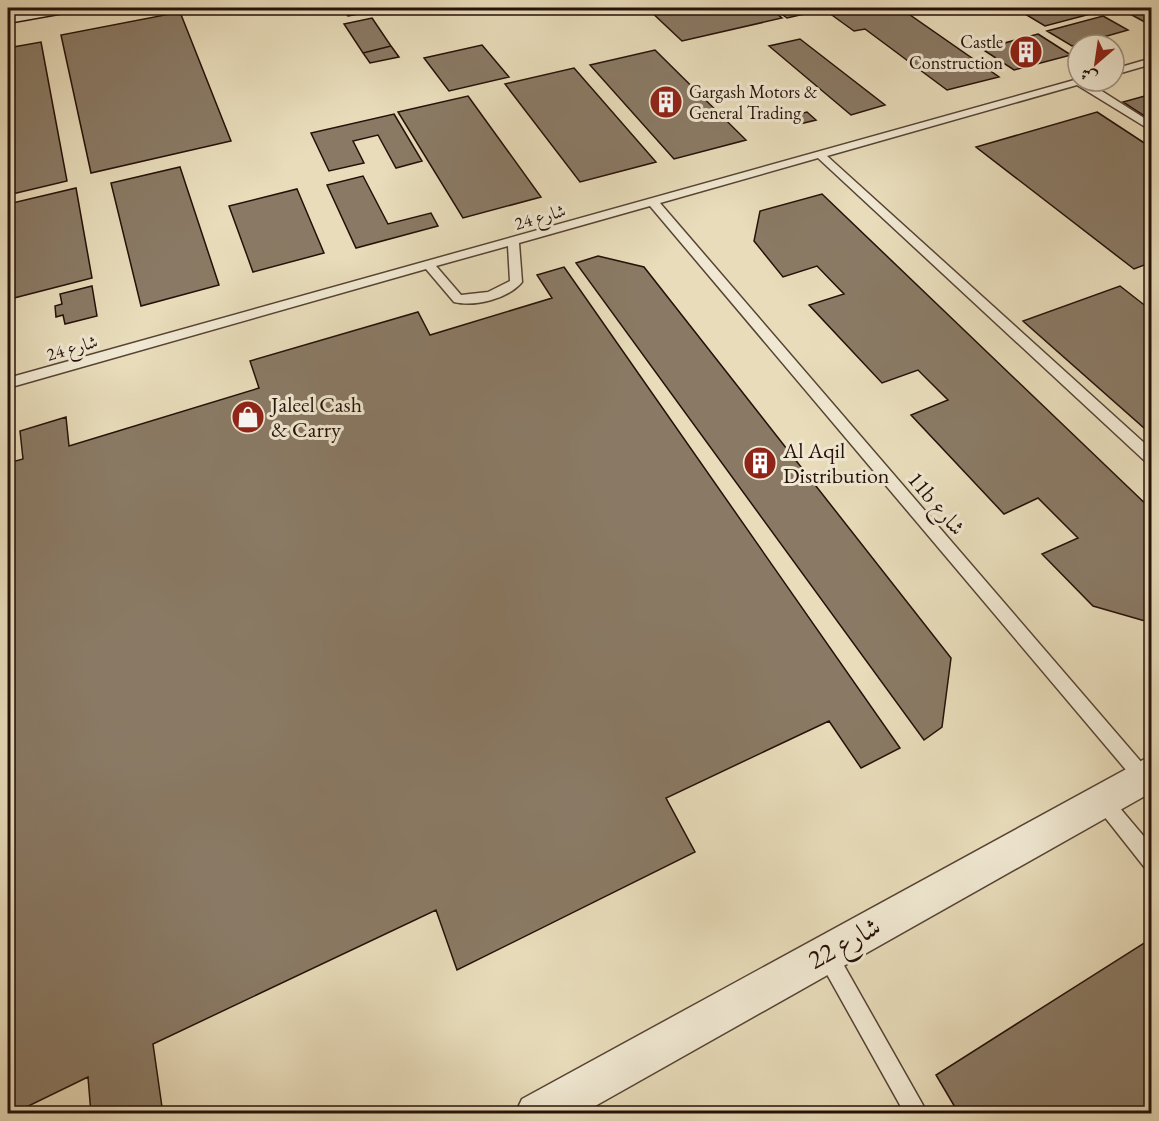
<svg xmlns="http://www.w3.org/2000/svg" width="1159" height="1121" font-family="'EB Garamond',Amiri,serif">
<rect width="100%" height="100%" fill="#e8dcba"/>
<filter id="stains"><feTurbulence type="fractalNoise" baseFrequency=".00333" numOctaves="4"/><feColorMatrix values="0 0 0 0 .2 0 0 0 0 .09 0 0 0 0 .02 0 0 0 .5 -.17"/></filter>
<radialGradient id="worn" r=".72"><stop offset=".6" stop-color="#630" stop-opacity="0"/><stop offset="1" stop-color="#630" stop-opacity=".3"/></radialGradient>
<path fill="#8a7a65" stroke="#251008" stroke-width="1.5" d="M359,8H379L381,10L348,16L344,11Z
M647,8H693L695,10L705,8H769L782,18L682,41Z
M773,8H813L818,11L787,18Z
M852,8H900L999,77L947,90L865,29L854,31L829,13Z
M1015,8H1091L1098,12L1045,26Z
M1119,8H1152V26Z
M180,12L231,141L91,173L61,35Z
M1103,16L1128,30L1072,46L1047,31Z
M372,18L391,46L363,53L344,24Z
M1038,34L1071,55L1014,70L982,49Z
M800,39L885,105L851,115L769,46Z
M41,42L67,181L8,195V48Z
M482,45L509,77L449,91L424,58Z
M391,46L399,57L370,63L363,53Z
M655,50L746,140L674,159L590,65Z
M574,68L656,162L580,182L505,84Z
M1152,94V121L1123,102Z
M468,96L541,197L463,218L398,112Z
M807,112L816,120L800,124L791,116Z
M1097,112L1152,148V262L1134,269L976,147Z
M394,114L422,161L396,168L378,135L353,141L364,163L329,171L311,133Z
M180,167L219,285L141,306L111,183Z
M363,176L388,224L431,213L438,226L356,248L327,185Z
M76,188L92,278L14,298L8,204Z
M297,189L324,253L253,272L229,206Z
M822,194L1152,510V623L1093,606L1042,554L1078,538L1038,498L1004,514L911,415L948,400L918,370L882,383L809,305L844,294L817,266L783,277L754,241L760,211Z
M598,256L644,267L951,658L942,727L924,740L576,263Z
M564,267L900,748L861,768L829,721L666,798L695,852L457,970L436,910L153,1044L163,1114H91L88,1077L12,1114H8V463L23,459L20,431L66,417L69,446L259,388L250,361L418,312L430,335L552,298L537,275Z
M92,286L97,316L65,324L63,315L56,317L55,306L62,304L60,294Z
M1120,286L1152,311V435L1023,321Z
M1152,938V1114H959L936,1075Z"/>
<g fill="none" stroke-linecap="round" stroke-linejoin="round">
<defs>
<path id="lane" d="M1152,58V64L1114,75V69Z
M1078,79V81H1086L1152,123V131L1077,85L827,156L1152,450V464L1147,463L818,158L660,203L1149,771L1152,778L1149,783L1143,786L1137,783L650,206L519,243L522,282C508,299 475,307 454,302L426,269L8,388V378ZM508,246L510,281L488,292L461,295L436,266Z
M1102,791L1108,794L1152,846V870L1145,868L1096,806L1093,800L1096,794Z
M826,943L833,946L928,1114H905L819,960L816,953L819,946Z"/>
<path id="street" d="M1152,755V792L581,1114H515L522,1099Z"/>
<path id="secondary" d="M36,8H73L70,12L64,13L8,23V13Z"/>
</defs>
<use href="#lane" stroke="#564334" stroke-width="3"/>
<use href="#street" stroke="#564334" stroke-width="3"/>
<use href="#secondary" stroke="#251008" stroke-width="3"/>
<use href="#lane" fill="#f0e8d2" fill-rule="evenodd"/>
<use href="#street" fill="#f0e8d2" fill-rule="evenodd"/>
<use href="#secondary" fill="#f0e8d2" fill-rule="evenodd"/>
</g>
<defs>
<symbol id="building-disc" viewBox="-11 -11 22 22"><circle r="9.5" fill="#8f2418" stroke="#f0e8d2"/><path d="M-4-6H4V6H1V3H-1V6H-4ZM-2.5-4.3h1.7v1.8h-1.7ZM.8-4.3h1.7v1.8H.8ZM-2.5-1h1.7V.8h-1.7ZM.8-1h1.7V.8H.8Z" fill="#fff"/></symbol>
<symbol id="shop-disc" viewBox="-11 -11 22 22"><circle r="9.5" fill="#8f2418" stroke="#f0e8d2"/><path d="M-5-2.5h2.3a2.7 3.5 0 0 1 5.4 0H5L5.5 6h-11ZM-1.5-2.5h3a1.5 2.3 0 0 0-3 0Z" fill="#fff"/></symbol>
</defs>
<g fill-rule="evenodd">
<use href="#building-disc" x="1007" y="33" width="38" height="38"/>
<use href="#building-disc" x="647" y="83" width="38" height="38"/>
<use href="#shop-disc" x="229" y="398" width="38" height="38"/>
<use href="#building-disc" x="741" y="444" width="38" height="38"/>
</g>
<g text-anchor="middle" stroke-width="6" stroke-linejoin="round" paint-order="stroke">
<g font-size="18" fill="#251008" stroke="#f0e8d2" text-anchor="end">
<text x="1003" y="48">Castle<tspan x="1003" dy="21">Construction</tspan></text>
<text x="689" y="98" text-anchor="start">Gargash Motors &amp;<tspan x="689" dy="21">General Trading</tspan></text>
</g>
<g font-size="18" fill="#251008" stroke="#f0e8d2">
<text transform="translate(540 217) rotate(-16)" y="6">شارع 24</text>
<text transform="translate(72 348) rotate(-16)" y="6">شارع 24</text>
</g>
<g font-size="22" fill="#251008" stroke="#f0e8d2" text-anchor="start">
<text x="271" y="412">Jaleel Cash<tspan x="271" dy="25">&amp; Carry</tspan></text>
<text x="783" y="458">Al Aqil<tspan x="783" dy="25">Distribution</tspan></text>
</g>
<g font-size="22" fill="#251008" stroke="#f0e8d2">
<text transform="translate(937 503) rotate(50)" y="8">11b شارع</text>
</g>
<g font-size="27" fill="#251008" stroke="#f0e8d2">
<text transform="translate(844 943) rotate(-29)" y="9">شارع 22</text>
</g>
</g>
<rect width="1159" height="1121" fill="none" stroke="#e8dcba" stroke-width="30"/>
<rect x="9" y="9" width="1141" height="1103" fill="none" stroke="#251008" stroke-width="3"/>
<rect x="15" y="15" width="1129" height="1091" fill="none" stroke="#251008" stroke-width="1.5"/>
<g transform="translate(1096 63) rotate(209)"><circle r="28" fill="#f0e8d2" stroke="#9f9281" stroke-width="1.5"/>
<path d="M0-4.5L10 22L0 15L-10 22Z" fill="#8f2418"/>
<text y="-9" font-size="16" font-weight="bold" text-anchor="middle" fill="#251008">ش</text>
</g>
<rect width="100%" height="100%" filter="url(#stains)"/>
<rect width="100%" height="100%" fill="url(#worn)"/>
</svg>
